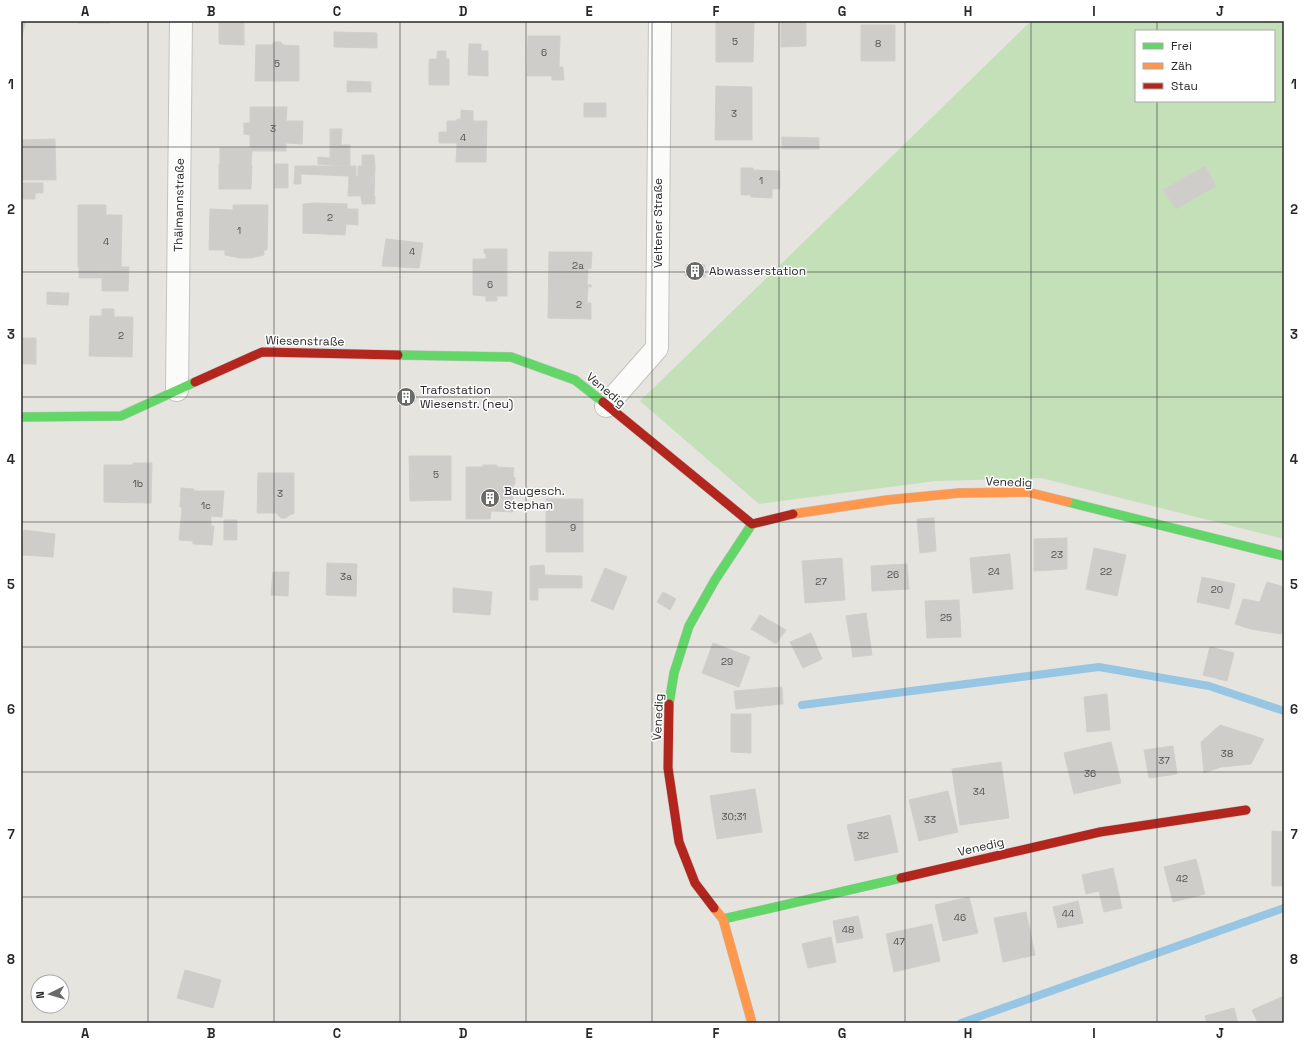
<svg xmlns="http://www.w3.org/2000/svg" width="1305" height="1044" font-family="'Space Grotesk',sans-serif">
<rect width="100%" height="100%" fill="#e6e4de"/>
<path fill="#c4e0b9" fill-rule="evenodd" d="M1031,21H1284V539L1041,478L936,481L759,504L640,401ZM1136,31H1274V101H1136Z"/>
<g fill="none" stroke-linecap="round" stroke-linejoin="round">
<path stroke="#96c6e3" stroke-width="8" d="M802,705L1099,667L1209,686L1284,711
M961,1023L1284,908"/>
</g>
<path fill="#cfcdc9" stroke="#d1cfca" d="M21,21H26L21,39Z
M78,21H110V23H78Z
M716,21H754L753,62H716Z
M781,21H806V46L781,47Z
M219,22L244,23V45L219,44Z
M861,25H895V61H861Z
M334,32L377,33V48L334,47Z
M528,36H560L559,67H563L564,80H552V76H527Z
M274,42H281L283,45L299,46V81H255L256,45H272Z
M469,44H481V51H488V76L468,75Z
M437,51H446V59H449V85H429V59H437Z
M347,81L371,82V92H347Z
M716,86L752,87V140H715Z
M584,103H606V117H584Z
M250,107H287L286,121H303L302,144L286,143V151H250V135L244,134V123H250Z
M461,110L473,111V121H487L486,162H456L457,143H439V132H447V121H457V119H461Z
M330,129H342L341,145H350V166L318,164V157L330,158Z
M782,137L819,138V149H782Z
M55,139L56,180H21V140Z
M220,148H250V151H252L251,165L220,164Z
M362,155H374L375,166H362Z
M219,164L252,165L251,189H219Z
M275,164H288V188H275Z
M295,166H356V176H358V166H375L374,196H375V204H362L361,196H348L349,176L301,174V184H294Z
M1205,166L1216,186L1176,209L1163,190Z
M741,168H753V170L780,171V189H772V198L751,197V195H741Z
M21,183H43V193H35V199H21Z
M315,203L347,204V209H358V225L346,224L345,235L303,233V204Z
M78,205H106V215H122L121,268L78,267Z
M233,205H268L267,250H264V255L251,258H240L225,255V250H209L210,209L233,210Z
M386,239L423,243L419,268L382,266Z
M484,249H507V296H497V301H486V296L473,295V259H486V253H484Z
M549,252H592L591,269L588,268L587,285H591L592,287L588,286L587,303H591V319L548,318Z
M686,265H705V277L685,276Z
M79,267L102,268V278H79Z
M121,267H129L128,291H102V268H121Z
M47,292L62,293V305L47,304Z
M62,293H69L68,305H62Z
M102,309H114V317H133L132,357L89,356L90,316H102Z
M21,338H36V364H21Z
M397,393H416V402H397Z
M409,456H451V500L410,501Z
M133,463H152L151,503L104,502V465H133Z
M483,465H497V467L514,468L513,476L515,478V484L513,485V512L491,511L490,519H466V467H483Z
M258,473H294V514H291L286,518H281L276,513H257Z
M181,488L194,489V491H224L222,517L211,516V526H214L212,545L193,544V541L179,540L182,507H180Z
M546,499H583V552H546Z
M934,518L936,551L920,553L917,519Z
M224,520H237V540H224Z
M24,530L55,534L53,557L22,555Z
M1067,538V569L1034,571V539Z
M1094,548L1126,555L1117,596L1086,589Z
M1010,554L1013,589L973,593L970,558Z
M842,558L845,600L805,603L802,561Z
M327,563L357,564L356,596L326,595Z
M907,564L909,589L872,591L871,566Z
M544,565L545,575L582,576V588H538V600H530V566Z
M605,568L627,577L613,610L591,601Z
M273,572H289L288,596L271,595Z
M1202,577L1235,584L1229,609L1197,602Z
M1267,582L1284,587V625L1281,634L1250,629Z
M453,588L492,592L490,615L453,612Z
M663,592L676,599L670,610L657,602Z
M1243,599L1260,602L1250,629L1235,624Z
M959,600L961,637L927,638L925,601Z
M866,613L872,655L853,657L846,616Z
M760,615L786,630L776,644L751,629Z
M811,633L822,659L803,668L790,642Z
M713,643L750,657L739,687L702,673Z
M1210,647L1234,653L1227,681L1203,675Z
M782,687L783,704L736,709L734,691Z
M1107,694L1110,730L1087,732L1084,697Z
M731,714H751V753L731,752Z
M1220,725L1264,739L1251,764L1221,767L1204,773L1201,742Z
M1111,742L1121,783L1074,794L1064,753Z
M1173,746L1177,774L1149,778L1144,750Z
M1001,762L1009,818L960,825L952,769Z
M755,789L762,832L717,839L710,796Z
M948,791L958,832L919,841L909,800Z
M890,815L898,852L855,861L847,825Z
M1272,831L1284,832V886H1272Z
M1196,859L1205,894L1173,902L1164,867Z
M1113,868L1122,908L1104,912L1099,891L1086,894L1082,875Z
M969,897L978,933L943,941L935,905Z
M1078,901L1083,923L1058,928L1053,907Z
M1026,912L1035,955L1003,962L994,918Z
M858,916L863,938L837,943L833,921Z
M932,924L940,961L894,972L886,934Z
M831,937L836,962L808,968L802,944Z
M185,970L221,980L213,1008L177,998Z
M1284,996V1023H1258L1252,1010Z
M1234,1008L1238,1023H1207L1205,1016Z"/>
<g fill="none" stroke-linecap="round" stroke-linejoin="round">
<defs>
<path id="street" d="M177,390L181,21
M606,406L657,348L660,21"/>
<path id="fast" d="M398,355L511,357L575,380L603,402
M21,417L121,416L195,382
M1068,502L1284,556
M669,704L674,673L689,626L715,580L752,524
M723,919L901,878"/>
<path id="slow" d="M793,514L887,500L959,493L1027,492L1068,502
M714,908L723,919L752,1023"/>
<path id="jam" d="M195,382L262,352L398,355
M603,402L752,524L793,514
M669,704L668,768L679,842L695,883L714,908
M901,878L1100,832L1246,810"/>
</defs>
<use href="#street" stroke="#c4c3c3" stroke-width="24"/>
<use href="#fast" stroke="#c4c3c3" stroke-width="10"/>
<use href="#slow" stroke="#c4c3c3" stroke-width="10"/>
<use href="#jam" stroke="#c4c3c3" stroke-width="10"/>
<use href="#street" stroke="#fbfbfa" stroke-width="22"/>
<use href="#fast" stroke="#63d668" stroke-width="9"/>
<use href="#slow" stroke="#ff974d" stroke-width="9"/>
<use href="#jam" stroke="#b3261e" stroke-width="9"/>
</g>
<path fill="none" stroke="#282828" stroke-width="1" stroke-opacity="0.55" d="M148,21V1023M274,21V1023M400,21V1023M526,21V1023M652,21V1023M779,21V1023M905,21V1023M1031,21V1023M1157,21V31M1157,101V1023M21,147H1284M21,272H1284M21,397H1284M21,522H1284M21,647H1284M21,772H1284M21,897H1284"/>
<defs>
<symbol id="building-disc" viewBox="-11 -11 22 22"><circle r="9.5" fill="#6a6a68" stroke="#fff"/><path d="M-4-6H4V6H1V3H-1V6H-4ZM-2.5-4.3h1.7v1.8h-1.7ZM.8-4.3h1.7v1.8H.8ZM-2.5-1h1.7V.8h-1.7ZM.8-1h1.7V.8H.8Z" fill="#fff"/></symbol>
</defs>
<g fill-rule="evenodd">
<use href="#building-disc" x="684" y="260" width="22" height="22"/>
<use href="#building-disc" x="395" y="386" width="22" height="22"/>
<use href="#building-disc" x="479" y="487" width="22" height="22"/>
</g>
<g text-anchor="middle" stroke-width="3" stroke-linejoin="round" paint-order="stroke">
<g font-size="10" fill="#525251">
<text x="735" y="45">5</text>
<text x="878" y="47">8</text>
<text x="544" y="56">6</text>
<text x="277" y="67">5</text>
<text x="734" y="117">3</text>
<text x="273" y="132">3</text>
<text x="463" y="141">4</text>
<text x="761" y="184">1</text>
<text x="330" y="221">2</text>
<text x="239" y="234">1</text>
<text x="106" y="245">4</text>
<text x="412" y="255">4</text>
<text x="578" y="269">2a</text>
<text x="490" y="288">6</text>
<text x="579" y="308">2</text>
<text x="121" y="339">2</text>
<text x="436" y="478">5</text>
<text x="138" y="487">1b</text>
<text x="280" y="497">3</text>
<text x="206" y="509">1c</text>
<text x="573" y="531">9</text>
<text x="1057" y="558">23</text>
<text x="994" y="575">24</text>
<text x="1106" y="575">22</text>
<text x="893" y="578">26</text>
<text x="346" y="580">3a</text>
<text x="821" y="585">27</text>
<text x="1217" y="593">20</text>
<text x="946" y="621">25</text>
<text x="727" y="665">29</text>
<text x="1227" y="757">38</text>
<text x="1164" y="764">37</text>
<text x="1090" y="777">36</text>
<text x="979" y="795">34</text>
<text x="734" y="820">30;31</text>
<text x="930" y="823">33</text>
<text x="863" y="839">32</text>
<text x="1182" y="882">42</text>
<text x="1068" y="917">44</text>
<text x="960" y="921">46</text>
<text x="848" y="933">48</text>
<text x="899" y="945">47</text>
</g>
<g font-size="12" fill="#282828" stroke="#fff">
<text transform="translate(179 205) rotate(-89)" y="4">Thälmannstraße</text>
<text transform="translate(658 223) rotate(-90)" y="4">Veltener Straße</text>
<text transform="translate(305 341) rotate(1)" y="4">Wiesenstraße</text>
<text transform="translate(606 390) rotate(40)" y="4">Venedig</text>
<text transform="translate(1009 482) rotate(2)" y="4">Venedig</text>
<text transform="translate(658 717) rotate(-87)" y="4">Venedig</text>
<text transform="translate(981 847) rotate(-13)" y="4">Venedig</text>
</g>
<g font-size="12" fill="#282828" stroke="#fff" text-anchor="start">
<text x="709" y="275">Abwasserstation</text>
<text x="420" y="394">Trafostation<tspan x="420" dy="14">Wiesenstr. (neu)</tspan></text>
<text x="504" y="495">Baugesch.<tspan x="504" dy="14">Stephan</tspan></text>
</g>
</g>
<rect width="1305" height="1044" fill="none" stroke="#ffffff" stroke-width="44"/>
<rect x="1135" y="30" width="140" height="72" fill="#ffffff" stroke="#a9a9a9"/>
<rect x="1143" y="43" width="20" height="6" fill="#63d668" stroke="#a9a9a9"/>
<text x="1171" y="50" font-size="12" fill="#282828">Frei</text>
<rect x="1143" y="63" width="20" height="6" fill="#ff974d" stroke="#a9a9a9"/>
<text x="1171" y="70" font-size="12" fill="#282828">Zäh</text>
<rect x="1143" y="83" width="20" height="6" fill="#b3261e" stroke="#a9a9a9"/>
<text x="1171" y="90" font-size="12" fill="#282828">Stau</text>
<g transform="translate(50 994) rotate(265)"><circle r="19" fill="#ffffff" stroke="#a9a9a9"/>
<path d="M0-3L7 15L0 10L-7 15Z" fill="#6a6a68"/>
<text y="-6" font-size="11" font-weight="bold" text-anchor="middle" fill="#282828">N</text>
</g>
<rect x="22" y="22" width="1261" height="1000" fill="none" stroke="#282828" stroke-width="1.5"/>
<g font-size="13" text-anchor="middle" font-weight="bold" fill="#282828">
<text x="85" y="16">A</text>
<text x="211" y="16">B</text>
<text x="337" y="16">C</text>
<text x="463" y="16">D</text>
<text x="589" y="16">E</text>
<text x="716" y="16">F</text>
<text x="842" y="16">G</text>
<text x="968" y="16">H</text>
<text x="1094" y="16">I</text>
<text x="1220" y="16">J</text>
<text x="11" y="89">1</text>
<text x="1294" y="89">1</text>
<text x="11" y="214">2</text>
<text x="1294" y="214">2</text>
<text x="11" y="339">3</text>
<text x="1294" y="339">3</text>
<text x="11" y="464">4</text>
<text x="1294" y="464">4</text>
<text x="11" y="589">5</text>
<text x="1294" y="589">5</text>
<text x="11" y="714">6</text>
<text x="1294" y="714">6</text>
<text x="11" y="839">7</text>
<text x="1294" y="839">7</text>
<text x="11" y="964">8</text>
<text x="1294" y="964">8</text>
<text x="85" y="1038">A</text>
<text x="211" y="1038">B</text>
<text x="337" y="1038">C</text>
<text x="463" y="1038">D</text>
<text x="589" y="1038">E</text>
<text x="716" y="1038">F</text>
<text x="842" y="1038">G</text>
<text x="968" y="1038">H</text>
<text x="1094" y="1038">I</text>
<text x="1220" y="1038">J</text>
</g>
</svg>
